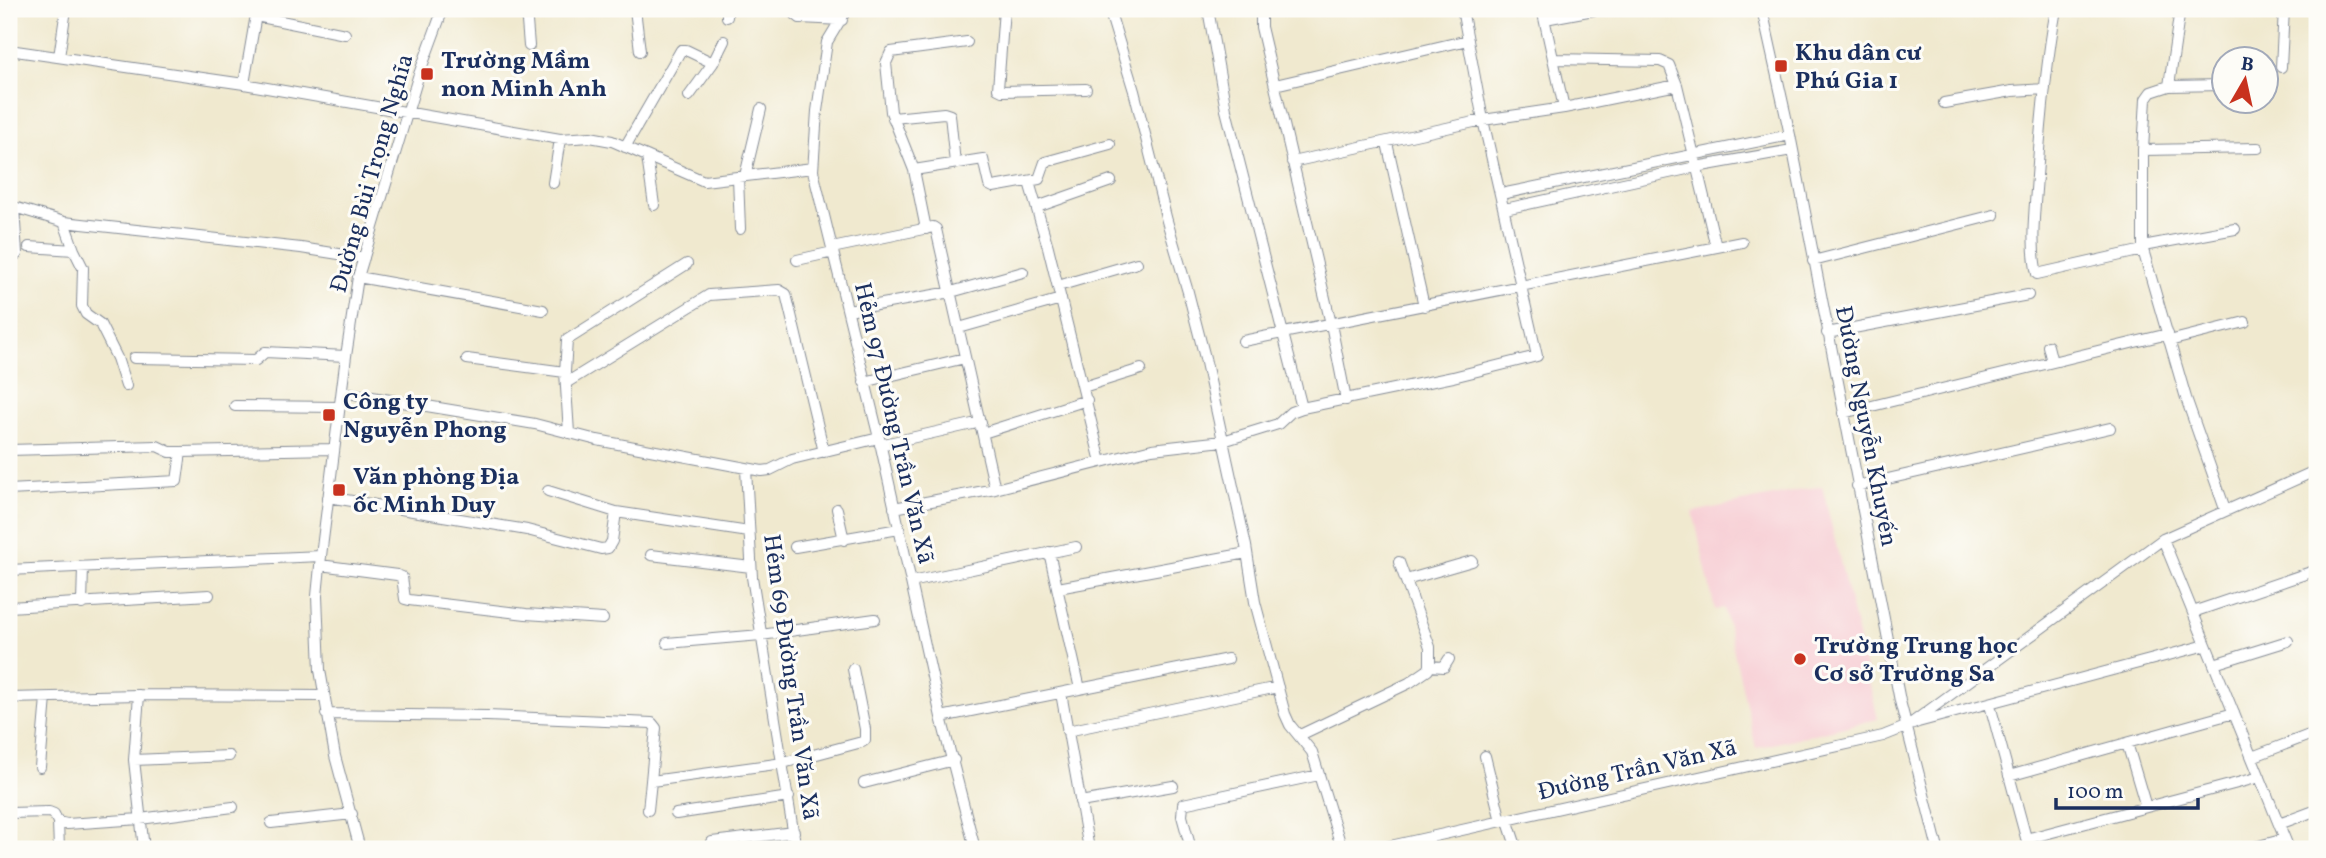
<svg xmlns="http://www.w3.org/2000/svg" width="2326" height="858" font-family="Vollkorn,serif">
<rect width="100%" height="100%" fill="#fdfcf7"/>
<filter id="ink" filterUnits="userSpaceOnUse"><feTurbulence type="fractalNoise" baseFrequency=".0143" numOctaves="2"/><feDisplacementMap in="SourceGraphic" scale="14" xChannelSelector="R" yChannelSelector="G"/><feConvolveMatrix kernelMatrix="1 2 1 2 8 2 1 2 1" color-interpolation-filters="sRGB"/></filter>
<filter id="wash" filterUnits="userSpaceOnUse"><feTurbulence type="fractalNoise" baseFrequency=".00686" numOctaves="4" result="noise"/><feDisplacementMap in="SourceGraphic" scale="28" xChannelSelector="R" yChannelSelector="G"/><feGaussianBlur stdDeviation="1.57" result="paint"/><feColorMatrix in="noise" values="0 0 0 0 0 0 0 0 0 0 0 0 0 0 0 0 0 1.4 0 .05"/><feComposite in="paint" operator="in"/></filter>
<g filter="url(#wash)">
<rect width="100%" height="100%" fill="#f0e9cf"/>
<path fill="#f7cfd5" d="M1822,486L1878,719L1756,748L1724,608L1715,610L1693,512Z"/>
</g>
<g filter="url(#ink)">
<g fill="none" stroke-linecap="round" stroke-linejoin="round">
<defs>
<path id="minor" d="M526,9L529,46
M635,9L640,51
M727,9V17
M794,9L795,14L800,18L842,20
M847,9L827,42L817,111L813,171L879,438L941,717L975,849
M1004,9L998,89L1002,91L1086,89
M1109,9L1134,91L1167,221L1188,292L1205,358L1246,546L1255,602L1285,714L1290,725L1312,752L1342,849
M1208,9L1226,110L1302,408
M1261,9V27L1331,324L1346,400
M1542,9L1564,108
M1762,9L1790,135L1900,701L1938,849
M2056,9C2046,64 2041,120 2037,176C2035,208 2030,243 2037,274L2143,250
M2180,9L2169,86L2151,92L2146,99L2143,150V250L2186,398L2225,509
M256,16L345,34
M1545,19L1599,9
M9,50L244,84L560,139L590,137L612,141L704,181L813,168
M59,57L66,9
M1553,59L1660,61L1669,65L1677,85L1716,247
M2281,67L2284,9
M244,84L257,9
M1275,85L1468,40
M2266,85H2267
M2169,86L2224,85
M689,96L713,63L724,41
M1944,103L2012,91L2045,89
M893,118L944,113L950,115L955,163
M1387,143L1424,306
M625,147L681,50H686L713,63
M2143,150L2258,148
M647,157L654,205
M1292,162L1483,120L1564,108L1677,85
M914,170L983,159L989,185L993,187L1039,179L1045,162L1110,144
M745,176L761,109
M738,177L740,229
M1029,182L1048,247L1101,462
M553,183L560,139
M1501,194L1790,135
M1037,207L1111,181
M1505,209L1696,167L1792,150
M64,222L74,250L83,268L82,306L86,314L100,324L117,358L126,386
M926,229L914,170L891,112L886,63L891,52L967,42
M2143,246L2235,229
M29,247L74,250
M832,248L933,227L936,229L995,489
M17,254L14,207L64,222L301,248L364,258
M797,260L833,252
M1813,261L1994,215
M358,277L543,310
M1058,286L1137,263
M848,310L951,292L1023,272
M959,328L1061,299
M1827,333L2028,295
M1243,341L1742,242
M2169,341L2245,322
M2048,346L2052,362
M134,358L256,360L265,352L346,356
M467,359L565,372
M864,382L965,358
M566,383L709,295L779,290L786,294L824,452
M1083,387L1141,369
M342,392L535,424L597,440L762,471L770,470L792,459L879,438
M235,406L340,407
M1843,413L2168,334
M569,433L565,372L567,340L687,264
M983,433L1087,400
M880,445L981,422
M9,450L157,446L170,452H181
M746,469L752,577L796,849
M1857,486L2110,428
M9,490L177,481L181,452L334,449
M548,491L616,512
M328,497L527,530L601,549L608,548L612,541L616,512L749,532
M894,508L995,489L1152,449L1223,441L1278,424L1291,412L1302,408L1453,377L1537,356L1483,120L1462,9
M837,509L844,540
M2163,539L2289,849
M795,547L899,529
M1049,552L1080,689
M651,555L751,567
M320,565L397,575L402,577L405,599L409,600L526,614L603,619
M9,570L321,556
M1406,580L1472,561
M911,582L1076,547
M1058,588L1247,553
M82,604L83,567
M9,607L209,595
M2193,612L2317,570
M667,643L761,635L875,619
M2214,664L2288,641
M1430,666L1444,667L1449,659
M1061,693L1089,849
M139,695L134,760L144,849
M9,698L139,695L323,696
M1990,705L2029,849
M326,714L487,716L652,723L656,728L651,781L659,780L783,763L862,742L865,740V729L853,669
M941,717L1228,659
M1913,722L2163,539L2317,470
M1067,731L1278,687
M1300,735L1409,683L1428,670L1430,666V647L1399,562
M2127,743L2146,807
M1485,756L1501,821
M2252,757L2317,732
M134,760L229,756
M40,767L46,698
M2009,776L2234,713
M864,783L954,760
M1080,802L1173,786
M648,810L651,781
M9,813L49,812L54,814L58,822L67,824L140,819L233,807
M676,814L789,797
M1507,819L1517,849
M58,822L59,849
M271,823L352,814
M2279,824L2317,810
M2026,839L2260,777
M712,842L794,832
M360,849L335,756L320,670L317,596L321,556L346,356L358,277L418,77L443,9
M1191,849L1182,816L1183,804L1319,775
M1377,849L1883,736L1918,722L2206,645
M2247,849L2285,839"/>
</defs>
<use href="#minor" stroke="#868c96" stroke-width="12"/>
<use href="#minor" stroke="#fff" stroke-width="10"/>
</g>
</g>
<g fill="#c8321e" stroke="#fdfcf7" stroke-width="2.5">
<rect x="1774" y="59" width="14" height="14" rx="3.5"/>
<rect x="420" y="67" width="14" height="14" rx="3.5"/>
<rect x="322" y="408" width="14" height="14" rx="3.5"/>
<rect x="332" y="483" width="14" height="14" rx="3.5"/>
<circle cx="1800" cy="659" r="7"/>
</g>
<g text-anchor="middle" stroke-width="6" stroke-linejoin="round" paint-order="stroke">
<g font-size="24" font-weight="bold" fill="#1b2f5e" stroke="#fdfcf7" text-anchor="start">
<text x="1795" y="60">Khu dân cư<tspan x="1795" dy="28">Phú Gia 1</tspan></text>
<text x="441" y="68">Trường Mầm<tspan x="441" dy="28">non Minh Anh</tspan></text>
<text x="343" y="409">Công ty<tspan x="343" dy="28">Nguyễn Phong</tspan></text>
<text x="353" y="484">Văn phòng Địa<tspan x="353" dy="28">ốc Minh Duy</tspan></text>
<text x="1814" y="653">Trường Trung học<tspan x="1814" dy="28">Cơ sở Trường Sa</tspan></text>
</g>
<g font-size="24" fill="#1b2f5e" stroke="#fdfcf7">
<text transform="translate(371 173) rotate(-74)" y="8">Đường Bùi Trọng Nghĩa</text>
<text transform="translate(895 423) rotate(77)" y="8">Hẻm 97 Đường Trần Văn Xã</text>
<text transform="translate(1867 426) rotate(79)" y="8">Đường Nguyễn Khuyến</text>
<text transform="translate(792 677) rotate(82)" y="8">Hẻm 69 Đường Trần Văn Xã</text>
<text transform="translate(1637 769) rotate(-13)" y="8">Đường Trần Văn Xã</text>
</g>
</g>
<rect width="2326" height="858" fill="none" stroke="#fdfcf7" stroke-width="35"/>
<g transform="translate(2245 80) rotate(9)"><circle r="33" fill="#fdfcf7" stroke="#a3aaba" stroke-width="2"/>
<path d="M0-5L12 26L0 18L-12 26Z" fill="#c8321e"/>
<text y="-10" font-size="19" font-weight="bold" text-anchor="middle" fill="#1b2f5e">B</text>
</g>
<path d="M2056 798v10h142v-10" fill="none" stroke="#1b2f5e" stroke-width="3.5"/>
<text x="2067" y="798" font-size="21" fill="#1b2f5e" stroke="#fdfcf7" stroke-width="5" paint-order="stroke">100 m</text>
</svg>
